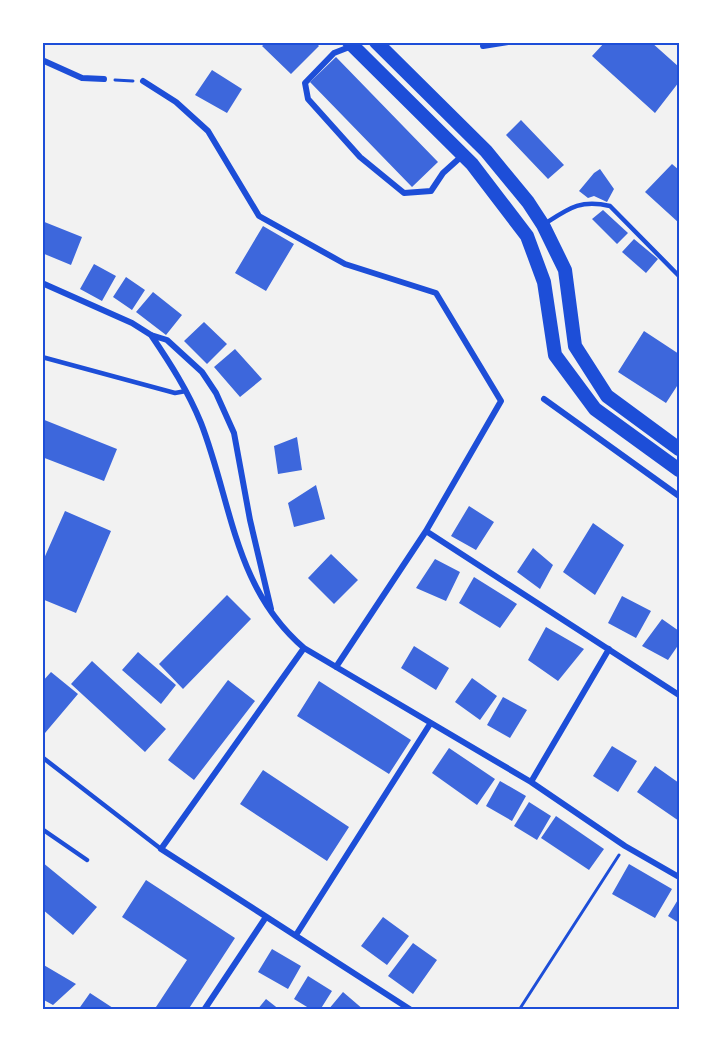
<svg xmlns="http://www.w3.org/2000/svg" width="721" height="1052" font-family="'IBM Plex Sans',sans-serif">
<rect width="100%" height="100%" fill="#f2f2f2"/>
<path fill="#3d67dc" d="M267,42H315L319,46L291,74L262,46Z
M605,42H651L679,67V82L655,113L592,56Z
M336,57L438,162L412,187L310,82Z
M212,70L242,89L227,113L195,95Z
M521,120L564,165L548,179L506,135Z
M672,164L679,170V223L645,192Z
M600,169L614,189L607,202L594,196L588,198L579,191L594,173Z
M603,210L628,233L617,244L592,219Z
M42,221L82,237L71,265L42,253Z
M263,226L294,244L266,291L235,273Z
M634,239L658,259L646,273L622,252Z
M94,264L116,276L102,301L80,289Z
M126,277L145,290L132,310L113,297Z
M153,292L182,315L166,335L136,312Z
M204,322L227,344L207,364L184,341Z
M644,331L679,354V383L666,403L618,372Z
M235,349L262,379L240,397L214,367Z
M42,419L117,449L104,481L42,457Z
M297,437L302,470L278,474L274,446Z
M316,485L325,519L294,527L288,503Z
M469,506L494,522L476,550L451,536Z
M65,511L111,531L76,613L42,599V563Z
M593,523L624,545L595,595L563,572Z
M533,548L553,565L540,589L517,572Z
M331,554L358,580L334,604L308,578Z
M435,559L460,572L446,601L416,588Z
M474,577L517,604L500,628L459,603Z
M227,595L251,619L183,689L159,664Z
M622,596L651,611L636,638L608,623Z
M662,619L679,631V644L668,660L642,646Z
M546,627L584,649L558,681L528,660Z
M414,646L449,668L436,690L401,668Z
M138,652L176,685L161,704L122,670Z
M92,661L166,729L145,752L71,684Z
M51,672L78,694L45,733L42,730V682Z
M472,678L497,696L480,720L455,702Z
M228,680L255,701L194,780L168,760Z
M319,681L411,740L389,774L297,716Z
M503,697L527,710L510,738L487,725Z
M612,746L637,761L618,792L593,776Z
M449,748L495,779L477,805L432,773Z
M655,766L679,783V821L637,792Z
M263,770L349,827L327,861L240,804Z
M500,781L526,796L512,821L486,806Z
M529,802L551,816L537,840L514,826Z
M556,816L604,849L589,870L541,838Z
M42,862L97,907L73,935L42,909Z
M629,864L672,889L655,918L612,894Z
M146,880L235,938L188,1010H154L187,960L122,917Z
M679,898V923L668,916Z
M383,917L409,936L387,965L361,946Z
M413,943L437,960L413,994L388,976Z
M272,949L301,966L288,989L258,972Z
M42,964L76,984L53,1005L42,999Z
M308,976L332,991L320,1010H312L294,999Z
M343,992L364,1010H328Z
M90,993L116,1010H78Z
M266,999L280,1010H257Z"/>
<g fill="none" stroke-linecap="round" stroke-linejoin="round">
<path stroke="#1d4ed8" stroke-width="3" d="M115,80L133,81
M519,1010L619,855"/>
<path stroke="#1d4ed8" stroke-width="4.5" d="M546,223C569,208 581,199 610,206L679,276
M42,357L175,393L186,391
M42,655V661
M42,757L161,849
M42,829L87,860"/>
<path stroke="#1d4ed8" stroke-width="6" d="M352,46L334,53L305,83L308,99L360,157L404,193L431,191L443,173L463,155
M483,46L508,42
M42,60L82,78L104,79
M143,81L176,102L208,131L259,216L345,264L436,293L501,401L426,531L336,667
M42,283L132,323L151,335L167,340L202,372L216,393L234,433L250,520L271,609
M151,335C170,363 188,391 201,423C232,503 234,588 304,648L531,782L625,846L679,877
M544,399L679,496
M426,531L679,695
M304,648L161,849L411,1010
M531,782L609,649
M296,935L430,724
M204,1010L266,917"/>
<path stroke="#1d4ed8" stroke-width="14" d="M349,42L472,164L527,236L544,282L555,355L595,409L679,470
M376,42L486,151L528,202L543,225L565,270L575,346L607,396L679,449"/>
</g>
<rect width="721" height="1052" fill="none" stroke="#ffffff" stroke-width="87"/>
<rect x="44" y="44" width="634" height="964" fill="none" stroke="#1d4ed8" stroke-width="2"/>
</svg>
